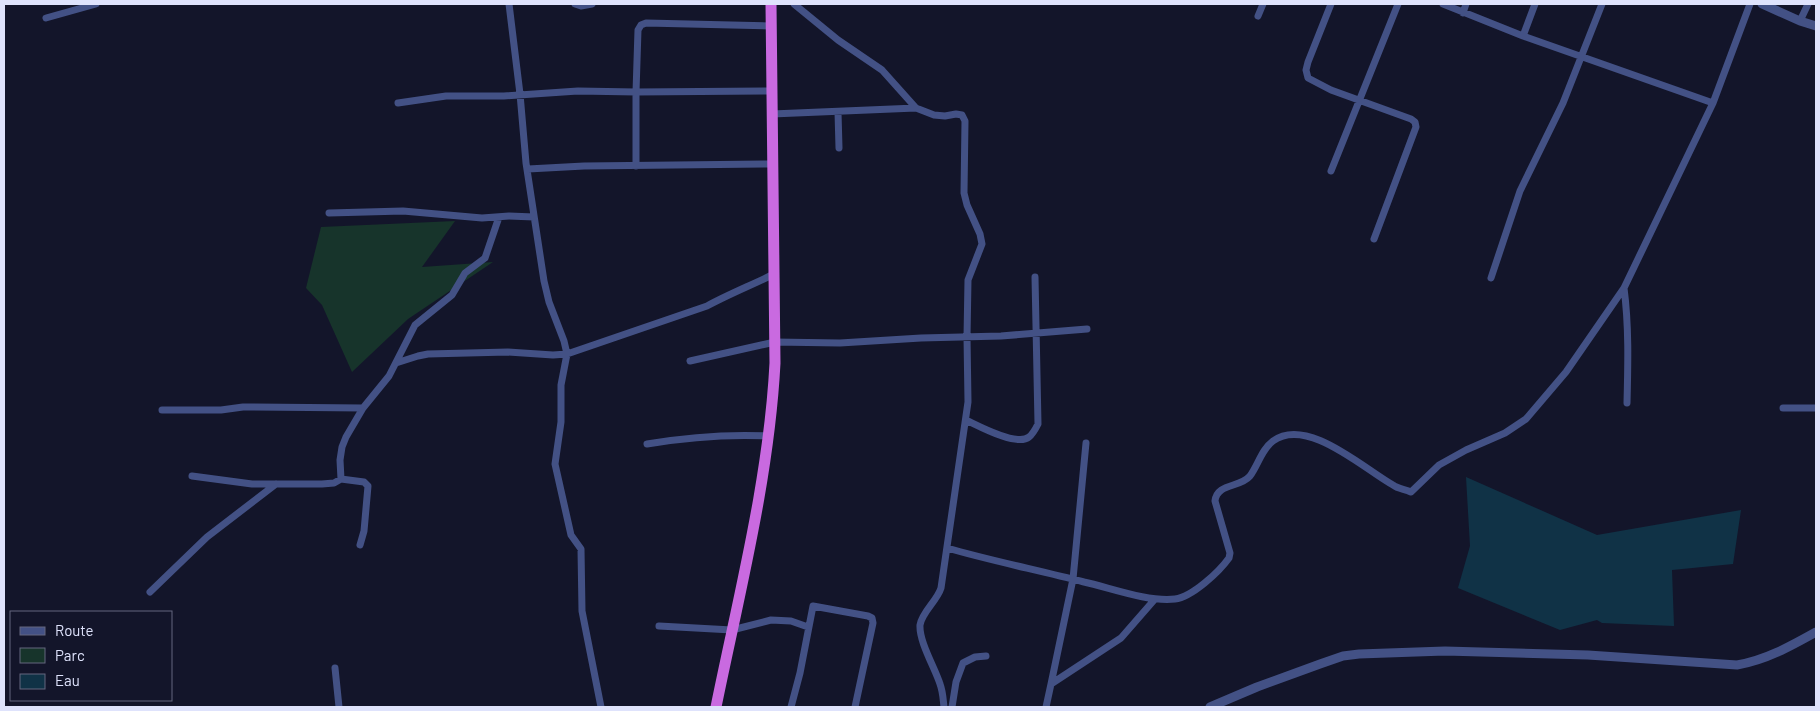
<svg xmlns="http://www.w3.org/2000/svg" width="1820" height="711" font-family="Barlow,sans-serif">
<rect width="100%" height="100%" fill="#13152a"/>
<path fill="#17342b" d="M455,221L422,267L493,262L408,319L352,372L322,305L306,288L321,227Z"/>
<path fill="#103246" d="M1466,477L1597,535L1741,510L1733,564L1672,570L1674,626L1602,623L1597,620L1560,630L1458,588L1470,546Z"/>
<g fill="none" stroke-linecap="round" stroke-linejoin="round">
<path stroke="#435185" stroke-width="7" d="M509,4L520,94L526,163L544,281L549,302L564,341L567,354L561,385V422L555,464L571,535L581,549L582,611L601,707
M575,4L581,6L592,4
M794,4L838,40L882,70L916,108L934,115L945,116L956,114L962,115L965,121L964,193L967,205L980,234L982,244L968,280L967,337L968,402L941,588C937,601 922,612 920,625C919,642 935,668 940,684C943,692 943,699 944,707
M1331,4L1308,62L1306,70L1308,78L1331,90L1411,119L1415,122L1416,127L1374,239
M1443,4L1523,36L1713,103
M1463,13L1466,4
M1258,16L1263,4
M46,18L96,4
M1800,21L1808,4
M1523,36L1535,4
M398,103L446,96H504L578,91L636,92L772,91
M838,112L839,148
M772,114L916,108
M636,166V92L638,30L641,25L646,23L771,26
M528,169L584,166L773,164
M1331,171L1398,4
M329,213L403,211L482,218L509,216L534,217
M1491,278L1520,191L1563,103L1602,4
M690,361L775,342L840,343L921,338L1001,336L1087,329
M396,363L418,356L428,354L508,352L553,355L567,354L707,306C729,294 752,285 774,274
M1627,403C1628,364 1629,326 1624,288L1713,103L1750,4
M1783,408H1816
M162,410H221L243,407L363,408
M966,420C979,426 1017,447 1029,437C1033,434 1036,428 1038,424L1035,277
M647,444C688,437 728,434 769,436
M192,476L252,484H322L334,483L341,479L364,482L368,486L364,531L360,545
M341,479L340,460L342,447L346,437L363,408L389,376L415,325L452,295L465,273L485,258L499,217
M947,548C992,561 1038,570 1084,582C1111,588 1147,602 1175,599C1192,597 1219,572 1229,558L1230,553L1215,501C1217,483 1240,488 1250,476C1258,465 1262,449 1273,441C1307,416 1364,469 1393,485C1398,489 1405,489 1411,492L1439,465L1466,450L1505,433L1526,419L1566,372L1624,288
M150,592L207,537L276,484
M659,626L732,630L771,620L791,621L808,627
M335,668L339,707
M1051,684L1073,579L1086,443
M791,707L800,673L813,606L868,616L872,618L873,623L855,707
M952,707L956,682L963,663L975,657L986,656
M1046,707L1051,684L1121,638L1155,599"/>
<path stroke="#435185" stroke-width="9" d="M1762,4L1800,21L1816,26
M1210,707L1257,687L1320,664L1343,656L1359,654L1445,651L1588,655L1737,665C1766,660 1791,646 1816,632"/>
<path stroke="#c96ae0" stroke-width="11" d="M716,707C739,594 769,479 775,363L771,4"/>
</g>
<rect width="1820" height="711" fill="none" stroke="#dfe3fc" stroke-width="10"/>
<rect x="10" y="611" width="162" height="90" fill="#13152a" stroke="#65677e"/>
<rect x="20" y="627" width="25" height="8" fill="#435185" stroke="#65677e"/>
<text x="55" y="636" font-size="15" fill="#dfe3fc">Route</text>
<rect x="20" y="648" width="25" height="15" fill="#17342b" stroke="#65677e"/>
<text x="55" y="661" font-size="15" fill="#dfe3fc">Parc</text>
<rect x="20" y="674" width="25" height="15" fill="#103246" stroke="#65677e"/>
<text x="55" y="686" font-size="15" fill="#dfe3fc">Eau</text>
</svg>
